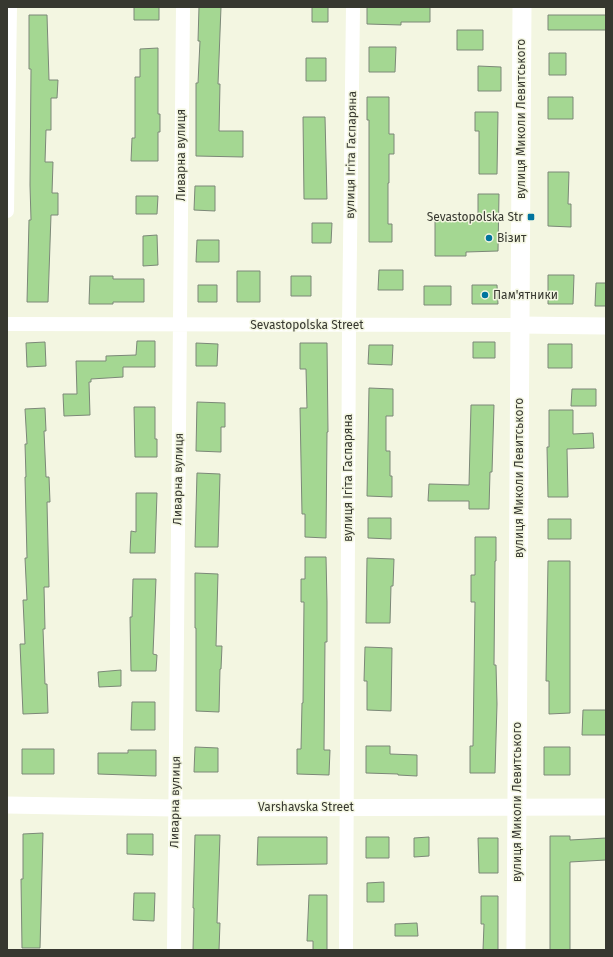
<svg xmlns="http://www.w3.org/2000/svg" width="613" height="957" font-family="'Fira Sans',sans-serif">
<rect width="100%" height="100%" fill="#f3f6e1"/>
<path fill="#a4d792" stroke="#7c8878" d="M134,7H159V20H134Z
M199,7H221L218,84H220L219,131H243V157L196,156V83H198L200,41H198Z
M312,7H328V22H312Z
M367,7H430V22H401V25L367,24Z
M29,15H47L49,80H58L57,98H51V130H46L45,162H53L52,193H58V215H51L48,302H27L29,220H31L30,185L31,69H29Z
M548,15H606V30H548Z
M457,30H483V50H457Z
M369,47H396L395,72H369Z
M158,48V114H160V132H158V161H131L132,138H135V77H140V49Z
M549,53H566V75H549Z
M306,58H326V81H306Z
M478,66L501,67V91H478Z
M367,97H389V134H394V154H389V183H388V224H392V242H369V120H367Z
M548,97H573V119H548Z
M475,112H498L497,174H479V131H475Z
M303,117H325L327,199H304Z
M548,172H569L568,204H571V227L548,226Z
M195,186H215V211L194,210Z
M478,194H499L498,251L466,252V256H435V217H478Z
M136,196H158L157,214H136Z
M312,223H332L331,243H312Z
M157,235L158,265L143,266V236Z
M197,240H219V262H196Z
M379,270H403V290H378Z
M237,271H260V302H237Z
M548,275H574L573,304H548Z
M90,276H113V279H144V302H113V304H89Z
M291,276H311V296H291Z
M596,283H606V306H595Z
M198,285H217V302H198Z
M472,285H497L498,304H472Z
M424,286H451V305H424Z
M137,341H155V367H123V377L91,379V382H89L90,415L64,416L63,394H77L76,361H106V356L136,355Z
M45,342L46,366L27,367L26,343Z
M473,342H495V358H473Z
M196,343L218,344L217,366H196Z
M300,343H327L328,432H327L326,538L305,537V514H302L300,408H307L306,369H300Z
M548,344H572V368H548Z
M369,345H393L392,365L368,364Z
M369,388L393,389V416H386V451H390V476H392V497L367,496Z
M572,389H596V406H571Z
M197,402L225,403V427H221V452L196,451Z
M471,405H494L492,472H490L489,509H469V501H428L429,484L469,485Z
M134,407H155V439H157V457H135Z
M45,408L46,431H44L46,477H49L50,502H47L49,587H44L45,629H43L45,684H47L48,713L23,714L20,644H25L23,600H27L25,558H27L25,477H26L25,444H27L25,409Z
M549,410H573V434L593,433L594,448L567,449L568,497H548L547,447H549Z
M197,473L220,474L218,547H195Z
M136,493H157L155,553H130L131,531L136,532Z
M368,518H391V539L368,538Z
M548,519H571V539H548Z
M475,537H496V561H495L494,665H496L497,704L495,773H470V746H473L475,602H471V575H475Z
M305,557H326L327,602V642H325L324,750H330L329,775L297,774V749H301L302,703H303L304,602H301V579H305Z
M367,558L394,559L393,586H391L390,623H366Z
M548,561H570V713L549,714V681H546Z
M195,573L218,574L216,646H222L221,669H220L219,712L196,711V628H195Z
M133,579H156L153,654L157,655L156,671H131L130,617H132Z
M365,647L392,648L391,711L367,710V681H364Z
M121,670V686L99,687L98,672Z
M132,702H155V730H131Z
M583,710H606V735H582Z
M366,746H390V754L417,755V776L398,775V774L366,773Z
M195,747L218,748V772H194Z
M544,747H570V775H544Z
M22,749H54V774H22Z
M128,750H156V776L98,774V753H128Z
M43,833L40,948H22L21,879H23V834Z
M127,834H153V855L127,854Z
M195,835H220L217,923H220L219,950H193L194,908H193Z
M550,836H570V840L606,838V860L570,862V950H550Z
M258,837H327V864L257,865Z
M366,837H389V858H366Z
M429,837V856L414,857V838Z
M478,838H498V873H479Z
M384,882V902H367V883Z
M134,893H155L154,921L133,920Z
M309,895H327V950H313V941H307Z
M481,896H498V950H483L484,924H481Z
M417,923L418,936H395V924Z"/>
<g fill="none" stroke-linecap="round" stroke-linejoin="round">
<path stroke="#fff" stroke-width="14" d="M7,211L10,7
M7,324L519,325
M174,950L183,7
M346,950L349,325L353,7"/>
<path stroke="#fff" stroke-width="17" d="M519,325L606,326
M7,805L174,808L606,807"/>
<path stroke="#fff" stroke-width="19" d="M516,950L522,7"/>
</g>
<g fill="#00749e" stroke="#f3f6e1" stroke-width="1.5">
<rect x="527" y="213" width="8" height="8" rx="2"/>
<circle cx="489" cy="238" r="4"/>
<circle cx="485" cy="295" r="4"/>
</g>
<g text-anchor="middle" stroke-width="3" stroke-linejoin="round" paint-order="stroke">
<g font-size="12" fill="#373830" stroke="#f3f6e1">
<text transform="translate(521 119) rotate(-90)" y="4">вулиця Миколи Левитського</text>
<text transform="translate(181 155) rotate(-90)" y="4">Ливарна вулиця</text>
<text transform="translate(351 155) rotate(-89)" y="4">вулиця Ігіта Гаспаряна</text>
<text x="307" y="329">Sevastopolska Street</text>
<text transform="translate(348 478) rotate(-90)" y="4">вулиця Ігіта Гаспаряна</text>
<text transform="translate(519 478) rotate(-90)" y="4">вулиця Миколи Левитського</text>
<text transform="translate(178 479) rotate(-89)" y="4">Ливарна вулиця</text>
<text transform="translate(175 802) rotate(-89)" y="4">Ливарна вулиця</text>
<text transform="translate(517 802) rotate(-90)" y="4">вулиця Миколи Левитського</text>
<text x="306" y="811">Varshavska Street</text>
</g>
<g font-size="12" fill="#373830" stroke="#f3f6e1" text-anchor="start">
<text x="523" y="221" text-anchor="end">Sevastopolska Str</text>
<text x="497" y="242">Візит</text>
<text x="493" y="299">Пам'ятники</text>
</g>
</g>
<rect width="613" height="957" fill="none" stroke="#373830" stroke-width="16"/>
</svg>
